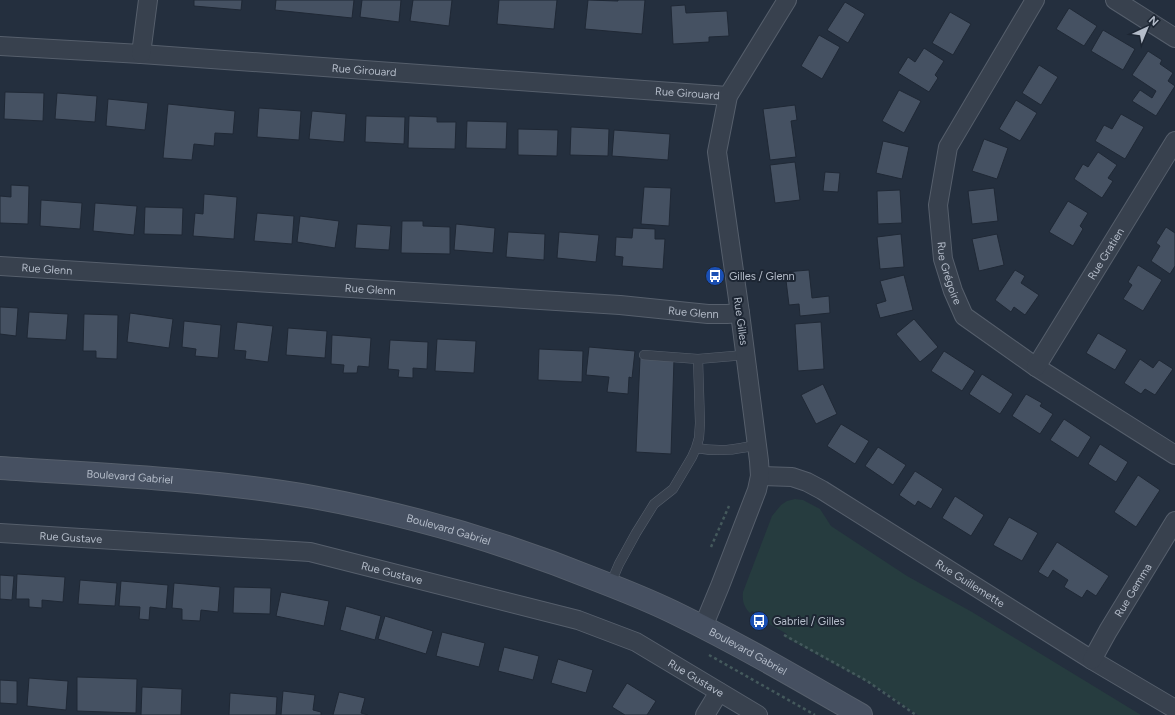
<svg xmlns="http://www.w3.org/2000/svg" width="1175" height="715" font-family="Figtree,sans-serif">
<rect width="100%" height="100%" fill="#242f3e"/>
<path fill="#263c3f" d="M795,499L803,500L820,509L831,526L907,576L972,612L1141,715H918L880,689L785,637L787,634L755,616L756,613L752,611L750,613C744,607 742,601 743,592L772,516L781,505L787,501Z"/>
<path fill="#455162" stroke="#1f2835" d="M194,0H242L241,10L194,6Z
M276,0H354L352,18L275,10Z
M362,0H401L399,22L360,17Z
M413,0H452L449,26L410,21Z
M499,0H557L554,29L497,24Z
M588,0L618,1V0H645L642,34L585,29Z
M845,2L865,14L848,43L827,30Z
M685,5L686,13L727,11L729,36L709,37V42L673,44L671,6Z
M1069,8L1097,26L1084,46L1056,29Z
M950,12L971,24L953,55L932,43Z
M1103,30L1135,49L1123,70L1091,51Z
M819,35L840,47L822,79L801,66Z
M924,48L944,61L935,75L938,78L929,92L898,73L908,57L915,62Z
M1148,51L1162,60L1160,64L1173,73L1168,81L1175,86L1156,116L1132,101L1140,90L1152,98L1156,91L1132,75Z
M1039,65L1058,77L1041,105L1022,93Z
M899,90L921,101L904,133L882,121Z
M5,92L44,93L43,121L4,119Z
M57,93L97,96L95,122L55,119Z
M108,99L148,103L145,130L106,126Z
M1016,100L1037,113L1020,141L999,129Z
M168,104L235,111L233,134L215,133L214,146L194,144L192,160L163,158Z
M795,105L797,120L791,121L796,157L770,160L763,109Z
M259,108L301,111L299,140L257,137Z
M312,111L346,114L344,142L309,139Z
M1121,114L1144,127L1125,159L1095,141L1104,125L1112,129Z
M366,116L405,117L404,144L365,142Z
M409,116L437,117V122H456L455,149L408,148Z
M467,121L507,122L506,149L466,148Z
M571,127L609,129L608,156L570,155Z
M518,129L558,130L557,156L518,155Z
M614,130L670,134L668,160L612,156Z
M984,139L1008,148L997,179L972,171Z
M883,141L909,147L902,179L876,173Z
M1098,152L1117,165L1108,178L1113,181L1102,198L1074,179L1083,164L1088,167Z
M795,162L800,200L775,203L770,165Z
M825,172L840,173L838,192L823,191Z
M11,185L29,186L28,224L0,223V196L11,197Z
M644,187L671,188L669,226L641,224Z
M994,188L998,221L972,224L968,191Z
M900,190L902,223L878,224L877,191Z
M204,194L237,197L234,239L193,236L195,213L203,214Z
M41,200L82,203L80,229L40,226Z
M1068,201L1088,213L1080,226L1083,229L1073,246L1049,232Z
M95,203L137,206L134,235L93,231Z
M145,207L183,208L182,235L144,234Z
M257,213L294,216L292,244L254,241Z
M300,216L339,221L335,248L297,242Z
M402,221H423V226L450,227V254L401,253Z
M357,224L391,226L389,250L355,248Z
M456,224L495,228L493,253L454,250Z
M1166,227L1175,233V266L1170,274L1151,261L1160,246L1156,243Z
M633,228L655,229V239H665L663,269L622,266L623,257L615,256L616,237L632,238Z
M508,232L545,234L544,260L506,257Z
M559,232L599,235L596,262L557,258Z
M901,234L904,267L880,269L877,237Z
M997,234L1004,265L979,271L972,239Z
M1138,265L1162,280L1143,311L1123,299L1132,285L1128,282Z
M809,270L812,298L829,296L830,313L800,316L799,304L789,305L785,272Z
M1015,270L1025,276L1021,283L1039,295L1025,315L1014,307L1011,312L995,300Z
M904,275L913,310L880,318L876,304L886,301L880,281Z
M0,307L18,308L16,336L0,334Z
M29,312L68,314L66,340L27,338Z
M130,313L173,319L169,348L127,342Z
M84,314L118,315L117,359L96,358V351H83Z
M914,319L938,347L920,362L896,334Z
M184,321L221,325L218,358L195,356L196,349L182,347Z
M237,322L273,326L268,362L245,359L246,351L234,350Z
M821,322L824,369L798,371L795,324Z
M288,328L327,331L325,358L286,355Z
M1098,333L1127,350L1115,370L1086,353Z
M332,335L371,338L369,367L358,366L357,373H343L344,365L331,364Z
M437,339L476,341L474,373L435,371Z
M390,340L428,342L427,369L413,368V378L398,377L399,370L388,369Z
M589,347L635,351L632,378L629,377L628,394L607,392L609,377L586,375Z
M539,349L583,351L582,382L538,380Z
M944,351L975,371L962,391L931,371Z
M640,358L674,359L671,454L636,452Z
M1140,359L1153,368L1159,360L1173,369L1155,395L1145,389L1141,394L1124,383Z
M982,374L1013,394L1000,414L969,394Z
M823,384L837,414L816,424L801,395Z
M1026,394L1042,403L1040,406L1053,414L1040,434L1012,416Z
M1064,419L1091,437L1078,458L1050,440Z
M841,424L869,441L855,464L827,446Z
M1100,444L1128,462L1116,482L1088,464Z
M878,447L906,465L893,485L865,466Z
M915,471L943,489L931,509L918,501L915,506L899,495Z
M1138,475L1160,490L1136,527L1114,512Z
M955,496L984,515L971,536L942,518Z
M1009,517L1038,533L1022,561L993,545Z
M1057,542L1109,576L1096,596L1087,590L1082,598L1064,587L1068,580L1053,570L1048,578L1038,572Z
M17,574L65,577L63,602L42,600V608L29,607V599H16Z
M0,575L14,576L12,600L0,599Z
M80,580L117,583L115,606L78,604Z
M121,581L168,585L166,609L150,607L149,620L139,619L140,607L119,606Z
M174,583L220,587L218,612L201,610L200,621L182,620V609L172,608Z
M234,587L271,588L270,614L233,613Z
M281,592L329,601L324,626L276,616Z
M346,606L381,616L375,640L340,630Z
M385,616L433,631L426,654L378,639Z
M442,632L485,643L479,667L436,656Z
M504,647L539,656L533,680L498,671Z
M558,659L593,670L586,693L551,683Z
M77,677L137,679L136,713L77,711Z
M29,678L68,681L66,710L27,706Z
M0,680L17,681V704L0,703Z
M627,683L656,701L647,715H625L612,707Z
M142,687L182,689L181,715H141Z
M283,691L315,695L313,710L321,712V715H281Z
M339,692L365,698L361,713L368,715H333Z
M230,693L277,697L276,715H229Z"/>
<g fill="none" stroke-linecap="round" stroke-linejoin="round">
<defs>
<path id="lane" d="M644,355L698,359
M696,448C720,452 733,450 757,445
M610,585L619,564L636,533L654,504L673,489L692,457L696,448L699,438L700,423L698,359L745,355"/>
<g id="street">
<path id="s1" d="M1035,0L948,147L938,205L943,259L953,291L964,316L1036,367L1175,455"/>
<path d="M1115,0L1175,38"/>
<path id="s2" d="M0,46L141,54L728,96"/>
<path d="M141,54L148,0"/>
<path id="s3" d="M0,266L620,305L708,314H727L740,313"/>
<path id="s4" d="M1036,367L1175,141"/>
<path id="s5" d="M760,476L792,477L807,482L822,490L1092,660L1175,709"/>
<path id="s6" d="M0,533L310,552L578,620L636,642L758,715"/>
<path d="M703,627L720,586L757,490L760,476L759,461L740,313L717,152L728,96L787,0"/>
<path id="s7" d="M1092,660L1108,631L1175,521"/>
<path d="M705,715L719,692"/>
</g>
<g id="secondary">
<path id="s8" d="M0,468C105,475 210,479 313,497C411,515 506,543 597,580C623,590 648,600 673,612C737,643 799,679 861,715"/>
</g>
</defs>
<use href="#lane" stroke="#565f6c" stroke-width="10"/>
<use href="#street" stroke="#565f6c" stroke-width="20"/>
<use href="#secondary" stroke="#565f6c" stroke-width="24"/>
<path stroke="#44595c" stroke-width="2.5" stroke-dasharray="3 3" stroke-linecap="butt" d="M711,547L729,506
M784,635L867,681L916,715
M709,655L815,715"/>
<use href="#lane" stroke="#38414e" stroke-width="9"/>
<use href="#street" stroke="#38414e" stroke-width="18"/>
<use href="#secondary" stroke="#465061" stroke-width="22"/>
</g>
<defs>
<symbol id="bus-disc" viewBox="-11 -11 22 22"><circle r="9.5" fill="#1a4fb4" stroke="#1d2633"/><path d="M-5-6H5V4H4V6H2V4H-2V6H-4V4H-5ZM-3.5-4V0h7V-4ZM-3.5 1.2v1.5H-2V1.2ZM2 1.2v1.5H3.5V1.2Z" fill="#fff"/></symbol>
</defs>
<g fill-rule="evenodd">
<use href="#bus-disc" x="704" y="265" width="22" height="22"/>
<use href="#bus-disc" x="748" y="610" width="22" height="22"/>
</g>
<g text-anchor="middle" stroke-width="4" stroke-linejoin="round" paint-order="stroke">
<g font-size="11" fill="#b4bcc9" stroke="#1d2633">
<text dy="4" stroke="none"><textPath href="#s2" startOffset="365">Rue Girouard</textPath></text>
<text dy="4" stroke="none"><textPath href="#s2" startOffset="689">Rue Girouard</textPath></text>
<text dy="4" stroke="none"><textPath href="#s4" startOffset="133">Rue Gratien</textPath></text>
<text dy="4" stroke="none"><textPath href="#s3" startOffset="47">Rue Glenn</textPath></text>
<text dy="4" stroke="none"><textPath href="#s1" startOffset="299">Rue Grégoire</textPath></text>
<text dy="4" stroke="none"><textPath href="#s3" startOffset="371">Rue Glenn</textPath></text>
<text dy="4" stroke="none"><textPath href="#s3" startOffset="695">Rue Glenn</textPath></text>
<text transform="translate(741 321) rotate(82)" y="4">Rue Gilles</text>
<text dy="4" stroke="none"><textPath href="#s8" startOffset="130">Boulevard Gabriel</textPath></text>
<text dy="4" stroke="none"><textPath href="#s8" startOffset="454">Boulevard Gabriel</textPath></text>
<text dy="4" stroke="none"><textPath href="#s6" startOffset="71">Rue Gustave</textPath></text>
<text dy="4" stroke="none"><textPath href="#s6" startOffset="395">Rue Gustave</textPath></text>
<text dy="4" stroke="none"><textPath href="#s5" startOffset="240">Rue Guillemette</textPath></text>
<text dy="4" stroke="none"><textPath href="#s7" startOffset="81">Rue Gemma</textPath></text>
<text dy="4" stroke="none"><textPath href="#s8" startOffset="778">Boulevard Gabriel</textPath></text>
<text dy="4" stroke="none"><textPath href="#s6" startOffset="719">Rue Gustave</textPath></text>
</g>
<g font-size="11" fill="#b4bcc9" stroke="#1d2633" text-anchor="start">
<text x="729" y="280">Gilles / Glenn</text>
<text x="773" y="625">Gabriel / Gilles</text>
</g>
</g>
<g transform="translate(1147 28) rotate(44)" stroke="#1d2633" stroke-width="3" paint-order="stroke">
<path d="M0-3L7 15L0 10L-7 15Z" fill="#b4bcc9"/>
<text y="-6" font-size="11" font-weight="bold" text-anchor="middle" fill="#b4bcc9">N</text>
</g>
</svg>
